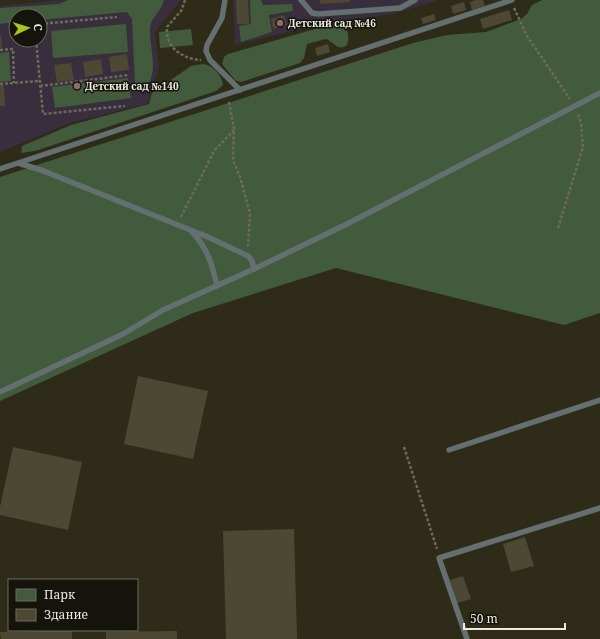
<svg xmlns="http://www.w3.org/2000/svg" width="600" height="639" font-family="'Noto Serif',serif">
<rect width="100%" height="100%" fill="#2f2b19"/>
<path fill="#382e3d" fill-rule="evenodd" d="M60,0H181L155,32L159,68L147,104L70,123L0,152V6ZM16,16H40V40H16Z
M233,0H439L393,14L320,24L235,45Z"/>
<path fill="#425b3c" d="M68,0H164C162,11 151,17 150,28C149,48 160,71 145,89H137L135,85L132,19L127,12L40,20V16H16V22L0,24V8L59,4Z
M250,0H261L263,5L292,4L293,11L269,15L272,32L241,42L239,26L251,24Z
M542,0H600V313L564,325L336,268L193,313L0,401V177L413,43L447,35L486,32L521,19L527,14L532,5Z
M126,24L128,52L53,58L51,31Z
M338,24C348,26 350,36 347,45C338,52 334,42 326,39L307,44L304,58L300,63L241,82L235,80L222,64L224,57L228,54L322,27Z
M191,29L193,45L160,48L159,32Z
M9,52L11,81L0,82V53Z
M203,64C213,65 222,75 223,85L216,91L35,151L21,153L22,146L71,125L149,104L152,93L191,66Z
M128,78L131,98L55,108L52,87Z"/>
<path fill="#4c4834" d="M236,0H248L249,24H237Z
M320,0H350V2L320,4Z
M476,0H483L485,6L472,10L470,2Z
M464,2L466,10L453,14L451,6Z
M509,10L512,20L483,29L480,19Z
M434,14L436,20L423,24L421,18Z
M284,15L287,25L273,29L271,19Z
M0,36H1L2,48H0Z
M328,44L330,52L317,56L315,48Z
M127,54L129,70L111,72L109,57Z
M101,59L103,74L85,77L83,62Z
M71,63L74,80L57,82L54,65Z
M0,85H4L5,106H0Z
M138,376L208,391L193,459L124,444Z
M13,447L82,462L68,530L0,515V507Z
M294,529L297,639H226L223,531Z
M525,537L534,566L511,572L503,544Z
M463,576L471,599L457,603L450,580Z
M72,630V639H1L0,632Z
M177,631V639H106V632Z"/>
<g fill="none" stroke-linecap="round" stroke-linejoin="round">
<path stroke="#6d6a5a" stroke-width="2.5" stroke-dasharray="3 2" stroke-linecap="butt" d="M185,0L181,11L167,27C165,47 182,59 201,60
M514,8L527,36L570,99
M40,24L117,17
M36,40L43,114L125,106
M0,50L13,49L14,83
M0,84L39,81
M40,86L129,75
M229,102L234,129L233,160L240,177L250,213L248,246
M181,217L214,151L234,130
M558,228L583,147L581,123L578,114
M404,447L437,549"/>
<path stroke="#647070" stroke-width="5.5" d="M225,0L222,18L207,45L206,51L210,60L240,90
M301,0L312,13L318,14L400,8L415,0
M18,163L512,0
M0,169L18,163L41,170L208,237L248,256L252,261L254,269L163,310L123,334L0,392
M192,232C208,249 212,264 217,286
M254,269L347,224L600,93
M449,450L600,400
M467,639L439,558L600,508"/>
</g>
<g fill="#8d6e63" stroke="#15140c" stroke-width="1.5">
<circle cx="280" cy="23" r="4"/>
<circle cx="77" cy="86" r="4"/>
</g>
<g text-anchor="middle" stroke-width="3" stroke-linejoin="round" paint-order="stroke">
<g font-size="10" font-weight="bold" fill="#eeece0" stroke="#15140c" text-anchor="start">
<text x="288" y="27">Детский сад №46</text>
<text x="85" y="90">Детский сад №140</text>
</g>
</g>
<rect x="8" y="579" width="130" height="52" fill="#15140c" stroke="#6c6a61"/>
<rect x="16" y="589" width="20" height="12" fill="#425b3c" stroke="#6c6a61"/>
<text x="44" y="599" font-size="12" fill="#eeece0">Парк</text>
<rect x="16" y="609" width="20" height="12" fill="#4c4834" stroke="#6c6a61"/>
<text x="44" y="619" font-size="12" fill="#eeece0">Здание</text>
<g transform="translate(28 28) rotate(86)"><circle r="19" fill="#15140c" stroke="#6c6a61"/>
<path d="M0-3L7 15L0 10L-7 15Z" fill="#aac717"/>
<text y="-6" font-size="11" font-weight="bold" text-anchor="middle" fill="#eeece0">С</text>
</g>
<path d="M464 623v6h101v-6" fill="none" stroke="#eeece0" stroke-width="2"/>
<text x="470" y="623" font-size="12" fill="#eeece0" stroke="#15140c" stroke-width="3" paint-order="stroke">50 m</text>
</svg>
